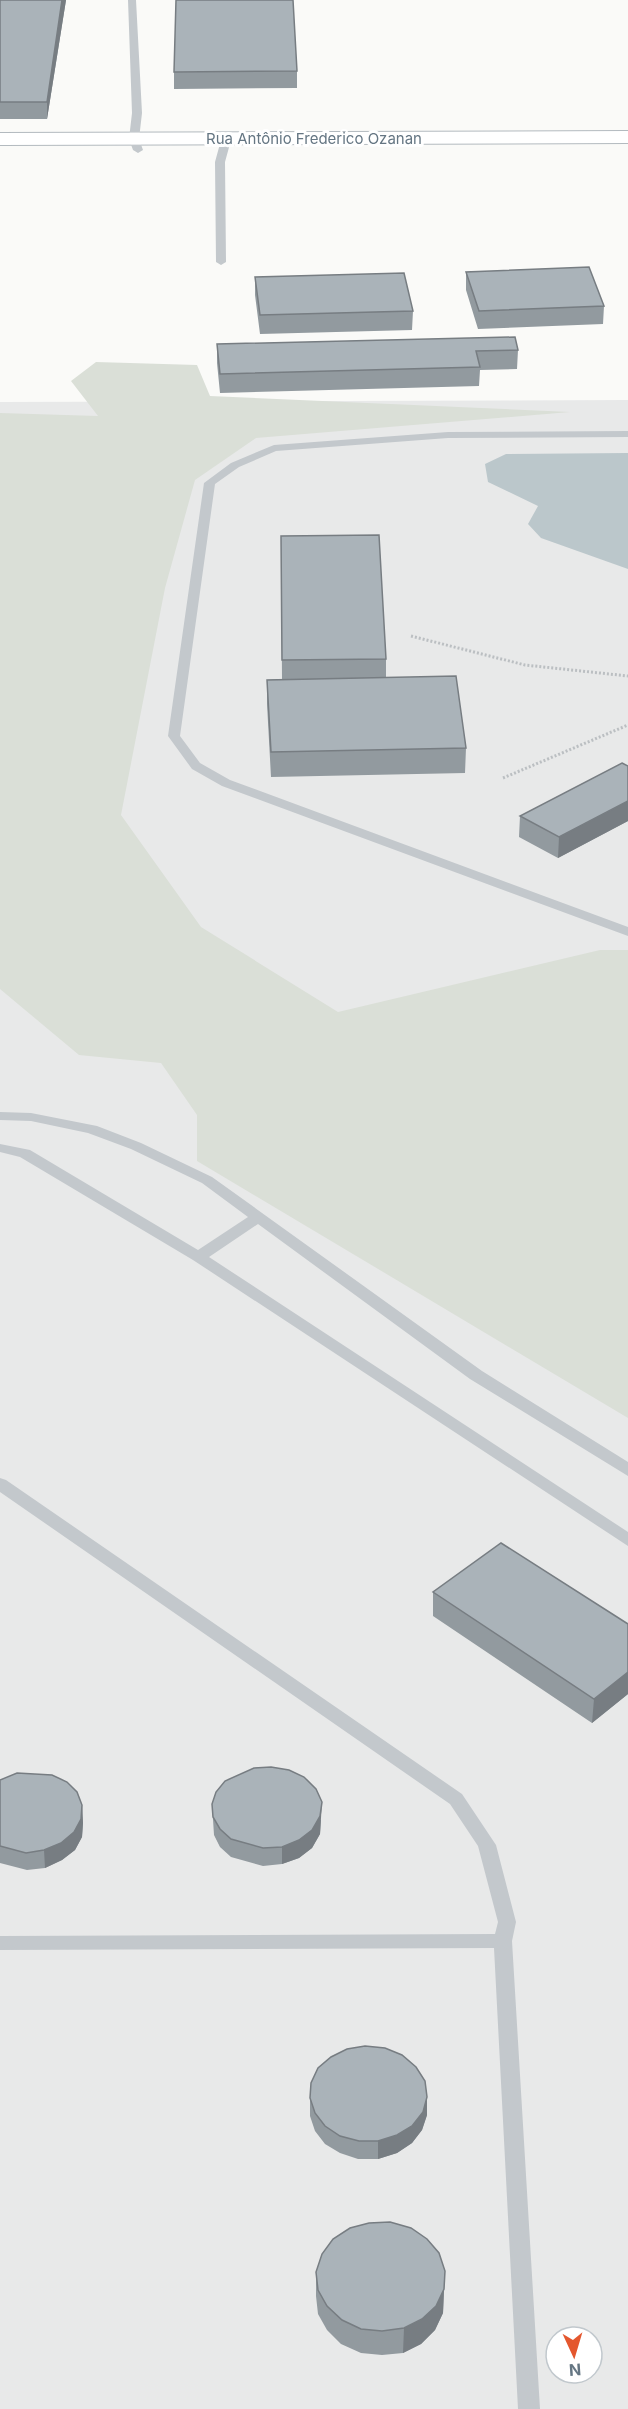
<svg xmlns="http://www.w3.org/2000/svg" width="628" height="2409" font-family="Inter,sans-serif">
<rect width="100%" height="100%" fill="#fafaf8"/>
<path fill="#e8e9e9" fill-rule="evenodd" d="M628,400V2409H0V402ZM556,2337H592V2373H556Z"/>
<path fill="#dadfd7" d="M96,362L197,365L210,396L570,412L256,438L195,480L165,588L121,815L201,927L338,1012L600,950H628V1418L197,1161V1115L161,1063L79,1055L0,989V413L98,416L71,381Z"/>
<path fill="#bbc7cb" d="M628,453V569L541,538L528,524L538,506L488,482L485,464L506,454Z"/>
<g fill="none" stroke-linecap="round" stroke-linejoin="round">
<defs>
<path id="secondary" d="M628,131V143L0,145V133Z"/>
</defs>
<use href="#secondary" stroke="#b3babf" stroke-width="2"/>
<path stroke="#bbbfc2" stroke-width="3" stroke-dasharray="2 2" stroke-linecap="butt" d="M411,636L525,665L628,676
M503,778L628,725"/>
<path fill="#c3c8cc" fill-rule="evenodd" d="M128,0H136L142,113L139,139L143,150L138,153L133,150L129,139L132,113Z
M226,137L231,140L225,162L226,262L221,265L216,262L215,162L221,140Z
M628,431V437L448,438L276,451L239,467L215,484L180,736L200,763L230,780L628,927V936L222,786L192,769L168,736L204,483L231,463L274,445L448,432Z
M0,1112L31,1113L97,1126L141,1143L212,1177L482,1371L628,1462V1476L470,1379L258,1224L209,1257L628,1532V1546L193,1260L20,1157L0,1152V1144L30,1150L198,1250L248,1217L202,1183L131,1149L88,1133L31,1121L0,1120Z
M0,1478L6,1480L462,1794L496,1845L516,1922L512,1941L540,2409H518L494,1948L0,1950V1936L495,1934L498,1922L478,1846L450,1804L0,1492Z"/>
<use href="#secondary" fill="#fff" fill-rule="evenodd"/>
</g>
<path fill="#929a9f" d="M0,0H66L47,119H0Z
M297,71V88L174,89V72Z
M466,272L604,306L603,324L478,329L466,290Z
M255,277L413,311L412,330L260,334L255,295Z
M217,344L518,350L517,369L480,370L479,386L220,393L217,363Z
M281,536L386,659V677L466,748L465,773L271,777L267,704V680L282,679Z
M628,766V821L558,858L519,837L520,816Z
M433,1592L628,1624V1694L592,1723L433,1616Z
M0,1780L82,1805L83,1823L82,1837L75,1850L62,1860L45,1868L27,1870L0,1863Z
M212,1804L321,1820L320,1834L312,1848L299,1858L282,1864L263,1866L231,1857L220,1847L214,1835Z
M310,2098L427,2115L422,2130L412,2143L397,2153L378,2159H358L340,2153L325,2144L315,2131L310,2116Z
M445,2271L443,2313L435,2330L421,2344L403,2353L382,2355L361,2353L341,2344L327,2330L318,2314L316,2296V2272Z"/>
<path fill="#777d82" d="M62,0H66L47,119V102Z
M628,801V821L558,858L559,837Z
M628,1672V1694L592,1723L594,1699Z
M322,1802L320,1834L312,1848L299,1858L282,1864V1847Z
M82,1805L83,1823L82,1837L75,1850L62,1860L45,1868L44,1850Z
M427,2097V2115L422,2130L412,2143L397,2153L378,2159V2141Z
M444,2289L443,2313L435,2330L421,2344L403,2353L404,2328Z"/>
<path fill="#aab3b9" stroke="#777d82" stroke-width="1.5" d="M0,0H62L47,102H0Z
M176,0H293L297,71L174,72Z
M589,267L604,306L479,311L466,272Z
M404,273L413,311L260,315L255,277Z
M515,337L518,350L476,351L480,367L220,374L217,344Z
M379,535L386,659L282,660L281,536Z
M456,676L466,748L271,752L267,680Z
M622,763L628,766V801L559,837L520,816Z
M501,1543L628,1624V1672L594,1699L433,1592Z
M271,1767L289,1770L304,1777L316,1789L322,1802L320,1816L312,1830L299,1840L282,1847L263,1848L231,1839L220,1829L213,1817L212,1804L216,1792L225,1781L254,1768Z
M17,1773L52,1775L67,1782L77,1792L82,1805L81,1819L74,1832L61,1843L44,1850L26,1853L0,1846V1780Z
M365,2046L385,2048L402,2055L416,2067L425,2081L427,2097L423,2112L412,2126L397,2135L378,2141H359L340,2136L325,2126L315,2113L310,2098L311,2083L318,2068L331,2057L347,2049Z
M390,2222L411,2228L427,2239L439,2253L445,2271L444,2289L436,2306L422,2319L404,2328L382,2331L361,2329L342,2320L327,2306L318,2290L316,2272L322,2254L333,2239L350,2228L369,2223Z"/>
<g text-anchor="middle" stroke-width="6" stroke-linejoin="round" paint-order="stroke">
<g font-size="15" fill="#657683" stroke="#fff">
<text x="314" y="144">Rua Antônio Frederico Ozanan</text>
</g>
</g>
<g transform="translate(574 2355) rotate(176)"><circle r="28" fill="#ffffff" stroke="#c1c8cd" stroke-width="1.5"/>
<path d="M0-4.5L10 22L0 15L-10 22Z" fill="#e4572e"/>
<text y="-9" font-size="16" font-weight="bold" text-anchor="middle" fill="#657683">N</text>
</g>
</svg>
